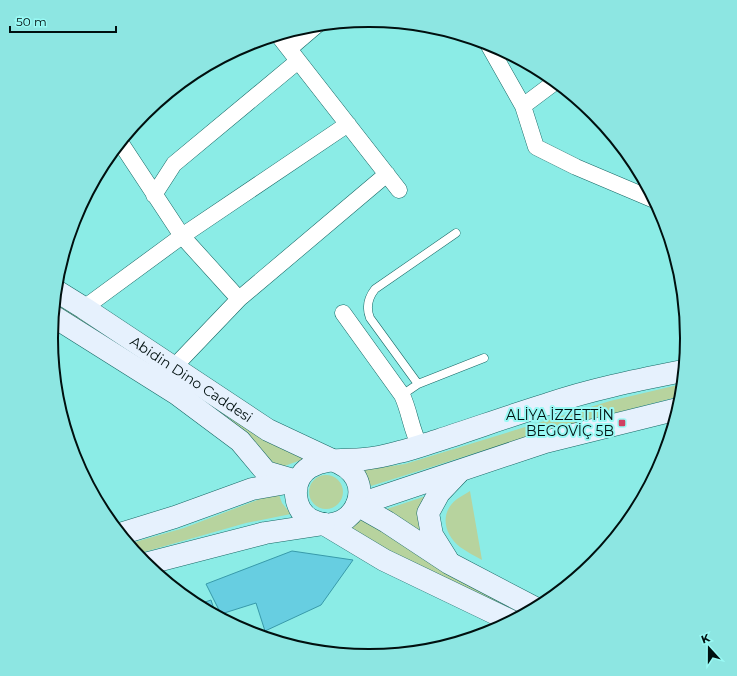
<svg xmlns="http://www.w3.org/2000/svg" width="737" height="676" font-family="Montserrat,sans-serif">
<rect width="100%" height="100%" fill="#8bece6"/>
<path fill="#b7d39e" d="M54,300L232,418L304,459L279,468L230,422L183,387L54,305Z
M682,384L681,396L546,431L371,486L364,470L405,464L610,401Z
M309 492a17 17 0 1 1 34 0a17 17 0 1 1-34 0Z
M470,491L482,560C475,556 467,552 460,547C444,534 439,513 457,499C461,496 466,494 470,491Z
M278,492L282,503L291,514L246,523L137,554L128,544L184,528Z
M426,496L423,536L387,509Z
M368,516L527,612L520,616L422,568L346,527L358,522Z"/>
<path fill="#67cee1" stroke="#389aaa" d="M292,551L353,560L321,605L265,631L256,603L221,614L206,584Z
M211,600L216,615L196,605Z"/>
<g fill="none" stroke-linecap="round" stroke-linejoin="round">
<defs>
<path id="service" d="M418,384L370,318C366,308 368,298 375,289L456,233
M402,395L418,384L484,358"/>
<path id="minor" d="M278,35L399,190
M488,44L523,106L536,147L576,167L654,200
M289,49L317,25
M523,106L555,82
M154,195L174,164L298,61
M239,299L182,236L348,124
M84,308L182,236L120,142
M343,313L402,395C410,412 411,430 420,446
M173,368L239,299L387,174"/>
<g id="secondary">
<path id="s1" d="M55,290L84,308L268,430L332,460C383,477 354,537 316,522C292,514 289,480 310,467C327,457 346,461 364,459C375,458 388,455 399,452C413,449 426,444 439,440C476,428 512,415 548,404C592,389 638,380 683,371"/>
<path d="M53,316L177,394L240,441L266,472L297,481"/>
<path d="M357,505L545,442L678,409"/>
<path d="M357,505L387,522L449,563L535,608"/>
<path d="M324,524L384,560L511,621"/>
<path d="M120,534L175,517L252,489L292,482"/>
<path d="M447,559L432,535L428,513L439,493L458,473"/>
<path d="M145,564L265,533L324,524"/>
</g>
</defs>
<use href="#service" stroke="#166764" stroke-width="9"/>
<use href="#minor" stroke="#166764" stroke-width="17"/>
<use href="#secondary" stroke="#166764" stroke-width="23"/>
<use href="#service" stroke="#fff" stroke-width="8"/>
<use href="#minor" stroke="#fff" stroke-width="16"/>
<use href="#secondary" stroke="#e6f1fd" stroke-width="22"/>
</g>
<rect fill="#d04062" stroke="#99f9f4" stroke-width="1.5" x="618" y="419" width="8" height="8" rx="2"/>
<g text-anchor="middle" stroke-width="4" stroke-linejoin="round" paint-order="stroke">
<g font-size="14" fill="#00100f" stroke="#99f9f4">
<text dy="5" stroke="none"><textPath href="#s1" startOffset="163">Abidin Dino Caddesi</textPath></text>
</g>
<g font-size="14" fill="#00100f" stroke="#99f9f4" text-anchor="end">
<text x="614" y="420">ALİYA İZZETTİN<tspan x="614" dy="16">BEGOVİÇ 5B</tspan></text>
</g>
</g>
<path d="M0 0H737V676H0ZM58 338a311 311 0 1 1 622 0a311 311 0 1 1-622 0Z" fill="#8de6e2" fill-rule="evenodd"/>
<path fill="none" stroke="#00100f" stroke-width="2" d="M58 338a311 311 0 1 1 622 0a311 311 0 1 1-622 0Z"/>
<g transform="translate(709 648) rotate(339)" stroke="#99f9f4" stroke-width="3" paint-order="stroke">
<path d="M0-3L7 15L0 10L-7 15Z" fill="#00100f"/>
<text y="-6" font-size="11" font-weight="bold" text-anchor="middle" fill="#00100f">K</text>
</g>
<path d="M10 26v6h106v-6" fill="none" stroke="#00100f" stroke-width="2"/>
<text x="16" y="26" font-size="12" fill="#00100f" stroke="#99f9f4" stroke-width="3" paint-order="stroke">50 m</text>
</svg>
